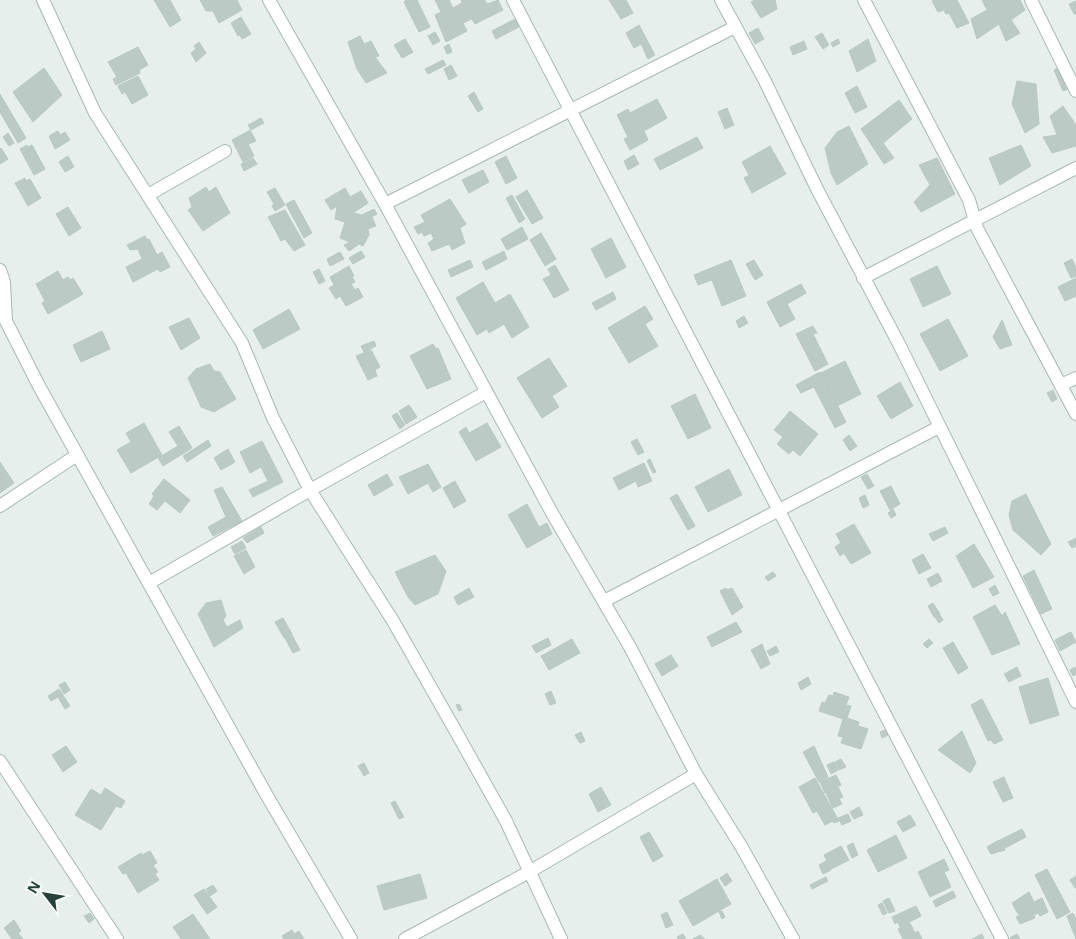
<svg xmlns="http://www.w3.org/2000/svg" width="1076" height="939" font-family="'Noto Sans',sans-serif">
<rect width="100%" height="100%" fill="#e6efeb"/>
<path fill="#bbcac4" stroke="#b8c9c2" d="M154,0H170L181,20L170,27Z
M200,0H237L242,10L219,23L213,11H206Z
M406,0H417L430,27L419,32L404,2Z
M435,0H449L453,8L462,3L461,0H485L487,4L498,0L503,10L475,24L472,19L463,23L467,31L446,42L435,15L441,12Z
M609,0H626L633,13L621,19Z
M755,0H775L777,9L761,18L751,2Z
M934,0H957L969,23L957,28L949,13L946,14L944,10L938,12L932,1Z
M982,0H1020L1025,10L1011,20L1020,33L1006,41L999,24L977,39L971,19L987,10Z
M1076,1V14H1074L1069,4Z
M241,17L251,34L242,39L240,35L238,36L231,23Z
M515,19L519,27L496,39L492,31Z
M639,25L655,55L648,59L641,44L634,48L626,33Z
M758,28L764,39L755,44L749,33Z
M435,32L440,41L433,45L428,36Z
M822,33L829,45L823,49L815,37Z
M360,36L364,44L371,41L379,56L375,57L387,73L366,83L357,69L348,42Z
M405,39L413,52L402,58L394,45Z
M838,39L840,43L833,47L831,43Z
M868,39L876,61L857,72L849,51Z
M804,41L807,49L793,55L790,47Z
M199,42L206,53L196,62L191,53L196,49L194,46Z
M449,44L452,52L447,54L444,47Z
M138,47L148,65L139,70L140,73L116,85L113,79L117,77L108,62Z
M443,60L446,65L428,74L425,69Z
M451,65L457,76L449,80L444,69Z
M1060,67L1070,88L1063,91L1054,70Z
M44,68L62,95L33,122L13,92Z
M138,76L148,95L132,104L125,92L122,94L118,86Z
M1017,81L1036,84L1039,124L1025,133L1012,104Z
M857,86L867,107L855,113L845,93Z
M474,92L483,109L478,112L468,96Z
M0,94L26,138L18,143L0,112Z
M657,99L667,118L644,131L648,140L630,150L624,139L628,137L617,115L628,109L630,113Z
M899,100L912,119L883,143L894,158L884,164L861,129Z
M1063,106L1076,125V146L1052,153L1043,137L1057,135L1050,116Z
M727,108L734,125L725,129L718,112Z
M261,118L264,123L251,130L248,125Z
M849,126L868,164L837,185L831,173L825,148L837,132Z
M250,130L256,141L249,144L243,134Z
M58,131L60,135L65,132L70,140L55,149L49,136Z
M8,133L14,143L9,146L3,137Z
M243,134L254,156L243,162L232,140Z
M697,137L703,148L660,170L654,159Z
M27,145L28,147L32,145L45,169L34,175L20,149Z
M1021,145L1031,166L1000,185L989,158Z
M770,146L786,174L752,193L744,178L749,175L742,162Z
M1,148L8,159L0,164V149Z
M634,155L639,164L628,170L624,161Z
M68,156L74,167L65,172L59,162Z
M506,156L517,178L506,184L495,162Z
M253,158L257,164L244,171L241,164Z
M937,158L955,194L921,212L914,202L930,185L919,165Z
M483,170L489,182L469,193L462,180Z
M25,178L26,181L30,179L41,198L28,206L15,183Z
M206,187L209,192L216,187L230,213L203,231L188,210L192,207L189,198Z
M275,188L285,205L275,211L272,206L274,204L267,192Z
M345,188L350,197L361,191L368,203L353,213L362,215L374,209L377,214L367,219L372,217L376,226L368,229L369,235L363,246L359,244L349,251L344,245L350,242L340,238L345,222L335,219L337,206L331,210L325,200Z
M527,190L543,218L532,224L516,197Z
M512,195L525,219L519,223L506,198Z
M450,199L466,224L460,228L465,243L452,250L449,244L432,251L428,243L434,239L431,233L424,236L422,232L418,234L414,227L425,222L421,215Z
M294,200L312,233L304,238L286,204Z
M68,207L81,228L69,236L56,214Z
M285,210L305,245L294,251L285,239L281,241L268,217Z
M522,227L528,239L507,250L501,239Z
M541,233L556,259L545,266L530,240Z
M145,236L147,240L149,239L157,255L162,252L170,267L160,272L158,269L133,282L126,267L142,259L138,249L130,250L127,245Z
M611,238L626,267L606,278L591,249Z
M361,251L365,257L353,264L349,258Z
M504,251L507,259L486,270L482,262Z
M340,252L344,259L330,266L327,259Z
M1072,259L1076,268V276L1071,278L1064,263Z
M470,260L473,267L451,277L448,270Z
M731,260L746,296L722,306L712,280L698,285L694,275Z
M754,260L763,275L755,280L746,264Z
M555,265L569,290L554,298L543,279L551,275L548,269Z
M349,266L354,276L352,277L355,282L351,284L355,290L358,288L363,297L346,306L340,296L336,299L329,288L334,285L330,277Z
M937,266L951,294L923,307L910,279Z
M319,269L325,281L319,284L313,272Z
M58,271L63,280L68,277L70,280L73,278L83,294L48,314L42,303L45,301L36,284Z
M1076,278V296L1065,301L1058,287Z
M483,282L495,303L510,294L529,327L512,338L504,324L489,333L487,329L477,335L456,298Z
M801,284L806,293L787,304L795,319L780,327L767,302Z
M613,292L616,299L596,310L592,303Z
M645,306L653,319L645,324L658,346L629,363L608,328Z
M289,309L300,329L263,349L253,330Z
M744,316L748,323L739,328L736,321Z
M189,318L200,338L181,350L169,327Z
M948,319L968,356L940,371L920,334Z
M1002,320L1012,345L1000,349L993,337Z
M813,326L817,333L813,334L828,364L815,371L796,334Z
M102,331L110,349L81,362L73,345Z
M374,341L376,346L364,352L361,346Z
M433,344L436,349L438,348L451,379L427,389L410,356Z
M371,350L380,367L375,370L377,376L368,380L356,356Z
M549,358L567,386L552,396L559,407L542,418L517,378Z
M845,361L861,394L837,406L821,373Z
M210,364L214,371L220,372L236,399L214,412L201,407L188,378L196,369Z
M820,372L846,422L835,428L814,387L801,393L796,385Z
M900,382L913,406L891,419L877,396Z
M1053,390L1057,399L1052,402L1047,393Z
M695,394L711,428L688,439L671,406Z
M409,405L417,417L406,424L399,411Z
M790,411L818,434L800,456L793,450L789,454L777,444L783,437L774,430Z
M397,413L405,425L400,429L392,416Z
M144,423L162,455L131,473L117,450L131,442L126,433Z
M487,423L501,447L476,461L459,432L466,427L469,433Z
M179,426L192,448L163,466L158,458L178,446L169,432Z
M849,435L857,446L850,451L843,440Z
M637,439L644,452L638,455L631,442Z
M208,440L211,446L187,462L183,456Z
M262,441L283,482L253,497L249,490L268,481L261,467L250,473L240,452Z
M228,449L235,462L221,470L214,458Z
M650,459L656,472L653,473L647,461Z
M0,462L14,483L0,493Z
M644,463L652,481L638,487L636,481L619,490L613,478Z
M428,464L441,487L433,492L428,483L408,494L399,477Z
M729,469L742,495L708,512L695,487Z
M387,474L393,485L374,496L368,485Z
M867,474L874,486L868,489L861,477Z
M164,479L190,500L180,513L165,501L157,510L149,504L154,496L152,494Z
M455,481L466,501L454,508L443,488Z
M891,486L900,504L890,510L880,491Z
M222,487L242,521L213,536L208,527L226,517L214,490Z
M677,494L695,526L688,530L670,498Z
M1026,494L1051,544L1041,555L1013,530L1009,515L1012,501Z
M865,495L869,505L863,508L859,498Z
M527,504L539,527L547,523L552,534L527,548L508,515Z
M893,509L896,515L891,518L888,513Z
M854,524L871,553L851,564L844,553L840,556L835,547L841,543L836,534Z
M261,527L264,533L247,543L243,538Z
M945,527L948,533L933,541L929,534Z
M1076,538V546L1072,548L1068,542Z
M242,541L246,548L235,554L231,547Z
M974,544L994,577L973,588L956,556Z
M246,550L255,567L244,574L234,556Z
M923,554L931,568L919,574L912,560Z
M435,555L446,571L438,594L415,605L408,597L395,572Z
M1034,570L1052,609L1041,614L1023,576Z
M773,572L776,576L768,581L765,577Z
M938,573L942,581L931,587L927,579Z
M995,585L999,593L993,596L989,589Z
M469,588L474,597L458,605L454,597Z
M726,588L727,590L732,588L743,607L732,615L720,591Z
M221,600L226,616L223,620L227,627L240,620L243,628L214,647L198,614L206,603Z
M933,603L940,614L934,617L928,606Z
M995,605L1002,616L1005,612L1020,644L992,655L973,617Z
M940,615L943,620L939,623L935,617Z
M283,618L292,634L284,638L275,622Z
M736,622L742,632L712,647L707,637Z
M1071,632L1076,642L1060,651L1055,640Z
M292,635L300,650L293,653L285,638Z
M548,638L551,645L536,653L532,646Z
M572,639L580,653L549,670L541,656Z
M929,639L933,643L927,648L923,644Z
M953,642L968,668L958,674L943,648Z
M762,644L770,664L761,669L751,650Z
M776,646L779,652L770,656L767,651Z
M671,655L678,666L662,676L655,664Z
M1017,667L1021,676L1009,682L1004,674Z
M1075,667L1076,674L1073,676L1070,670Z
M808,677L811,684L801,690L798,683Z
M1048,678L1059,715L1030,724L1019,687Z
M65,682L70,690L64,694L59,685Z
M59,689L70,706L65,709L58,697L51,701L48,696Z
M551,691L556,703L550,705L545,694Z
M834,692L849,697L846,705L851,706L847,718L859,722L858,726L868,729L861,749L841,743L843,737L838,736L843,719L819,711L822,702L825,703L829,695L833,696Z
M982,699L1003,740L994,744L991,740L988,741L971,705Z
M459,704L462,710L459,711L456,705Z
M885,730L888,735L882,738L880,732Z
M962,731L976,763L970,773L938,750Z
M581,732L585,741L580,743L575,735Z
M66,746L77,762L63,772L52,755Z
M814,746L828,777L819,782L803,752Z
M841,759L846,767L839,770L835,762Z
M834,762L838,770L831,774L827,765Z
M364,763L369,773L364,776L358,766Z
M836,775L841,785L825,793L820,782Z
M1004,777L1013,798L1003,802L993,782Z
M815,778L839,821L834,823L833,821L825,825L817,811L813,813L799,787Z
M601,787L611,805L598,812L589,794Z
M838,787L843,797L839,799L842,804L833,808L826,793Z
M105,788L125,801L121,808L116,806L101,830L75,815L91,789L101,795Z
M395,801L404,817L399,819L391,803Z
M859,807L863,815L854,819L850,812Z
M848,814L851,821L842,825L838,818Z
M910,815L916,825L903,832L897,822Z
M1022,829L1026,837L1005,848L1000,840Z
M649,832L663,856L653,862L640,837Z
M896,835L907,858L878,872L867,850Z
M999,840L1005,850L991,854L987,847Z
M853,843L858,855L852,858L847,846Z
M841,846L849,860L831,869L824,855Z
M150,851L157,863L153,865L158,872L155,874L159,880L138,893L126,873L123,874L118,867L141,853L142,855Z
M944,859L949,870L944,872L951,887L930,897L918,872Z
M826,861L831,870L823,874L819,865Z
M1047,869L1070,912L1057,919L1035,875Z
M727,873L732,881L725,886L720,878Z
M420,874L427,898L384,910L377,886Z
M1076,876V888H1075L1070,880Z
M826,877L828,881L812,889L810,885Z
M717,879L731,904L693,926L679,901Z
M213,885L217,891L210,896L206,889Z
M204,889L217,907L207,914L194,895Z
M953,891L956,897L936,907L933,901Z
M1029,892L1034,902L1042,898L1048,912L1040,916L1038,913L1034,915L1035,918L1020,924L1016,917L1023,913L1018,914L1012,903Z
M889,898L895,911L889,913L883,901Z
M882,903L887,913L883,915L878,905Z
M916,906L921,916L900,927L898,922L895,924L892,917Z
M722,911L725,917L722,919L719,912Z
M667,912L673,925L666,928L661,915Z
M90,913L94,919L89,923L84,916Z
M1073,913L1076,919V939L1067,916Z
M193,914L210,939H181L173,927Z
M14,920L21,931L18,933L23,939H12L4,928Z
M910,923L915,933L918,931L922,939H903L898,929Z
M292,930L294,934L299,931L304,939H284L282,936Z
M683,934L686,939H678L677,937Z
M982,934L984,939H972Z
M1017,934L1020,939H1011L1010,938Z
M700,935L705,939H693Z"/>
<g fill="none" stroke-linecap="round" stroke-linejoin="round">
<defs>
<path id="street" d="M43,0L95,113L242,343L273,418L310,490L393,621L459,737L506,821L561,939
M269,0L385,204L552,513L630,647L696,774L741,846L793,939
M513,0L1002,939
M721,0L765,81L817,189L899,344L1076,702
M864,0L969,200L977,228L1076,414
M1031,0L1076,91
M148,195L225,151
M385,204L735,27
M0,270L4,282L6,321L39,386L266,794L351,939
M863,278L1076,168
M1061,385L1076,378
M0,506L77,455
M149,583L310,490L486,392
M604,601L939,427
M0,761L117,939
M405,939L529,872L696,774"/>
</defs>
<use href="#street" stroke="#a8b8b2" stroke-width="14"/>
<use href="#street" stroke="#fff" stroke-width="12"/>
</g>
<g transform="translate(45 894) rotate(301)" stroke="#f7fbf9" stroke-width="4" paint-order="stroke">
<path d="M0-4L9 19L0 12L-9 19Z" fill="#24423a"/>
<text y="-8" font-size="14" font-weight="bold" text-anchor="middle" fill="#24423a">N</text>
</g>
</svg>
